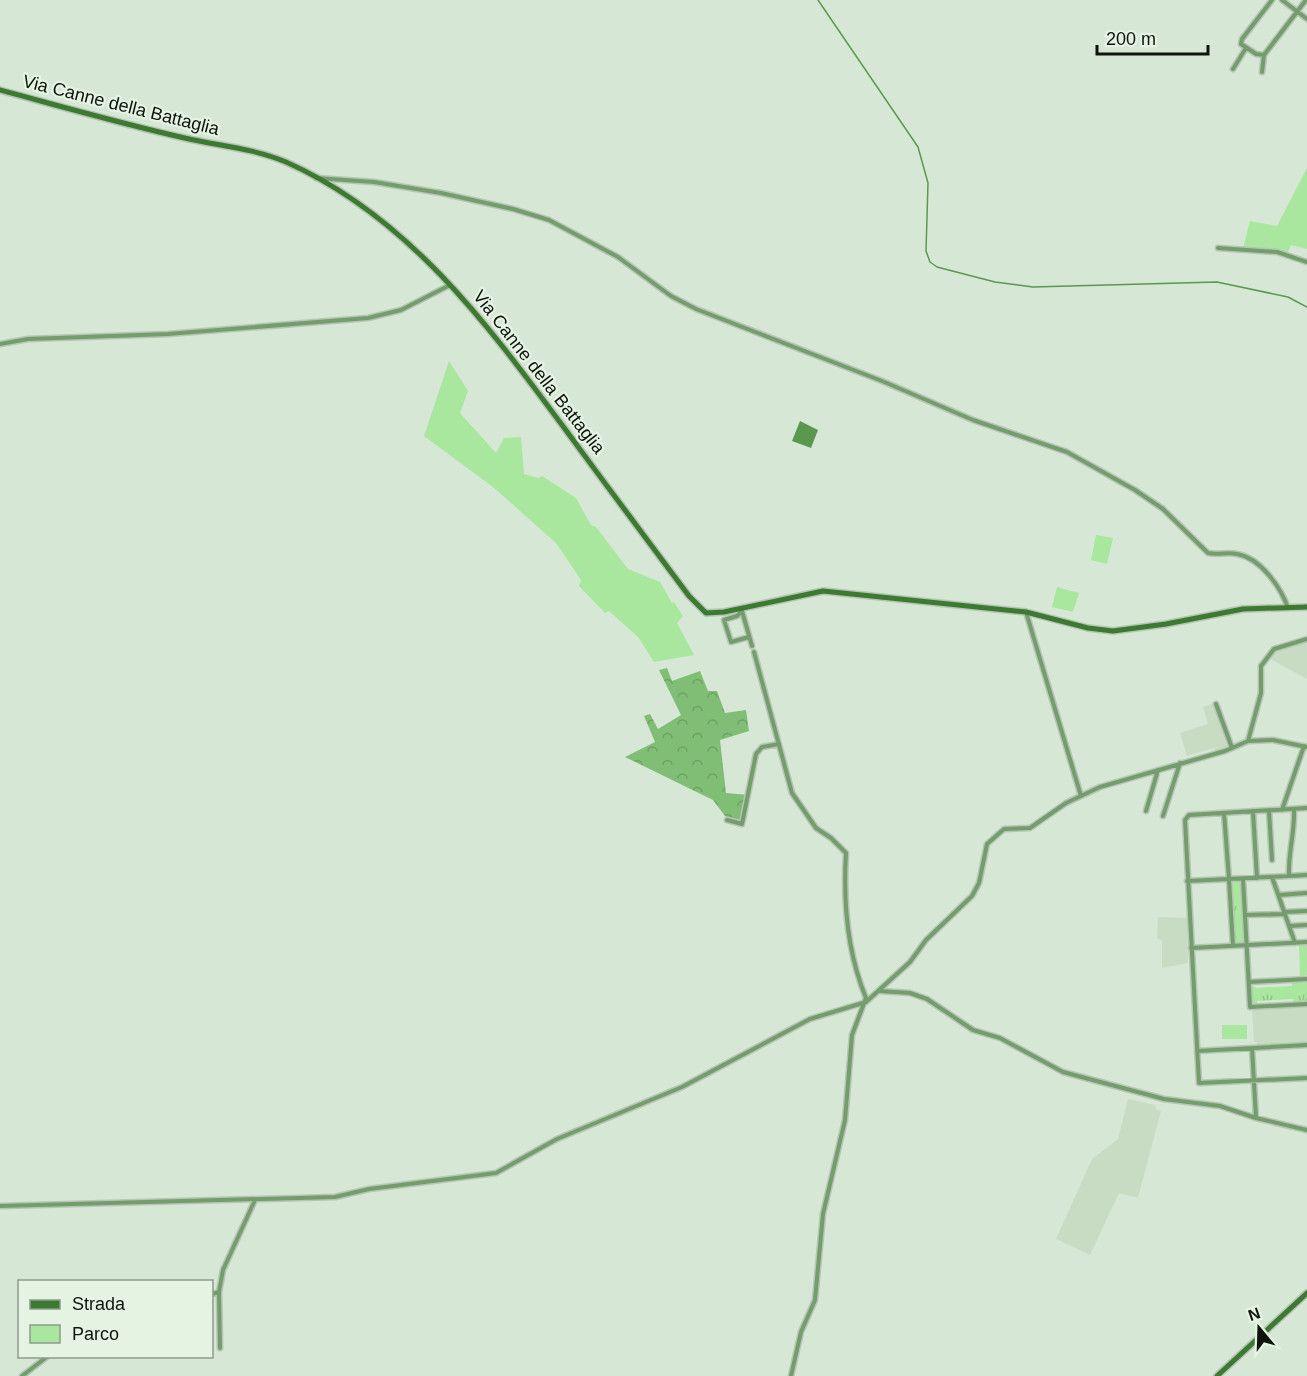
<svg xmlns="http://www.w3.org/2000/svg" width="1307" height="1376" font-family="Helvetica,sans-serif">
<defs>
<pattern id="forest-crowns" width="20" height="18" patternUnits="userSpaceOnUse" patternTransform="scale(1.5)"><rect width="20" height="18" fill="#7fbe74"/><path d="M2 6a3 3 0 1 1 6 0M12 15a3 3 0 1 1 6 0" fill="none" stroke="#6da263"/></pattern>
<pattern id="park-tufts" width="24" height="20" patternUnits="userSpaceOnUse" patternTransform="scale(1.5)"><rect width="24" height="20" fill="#a9e69e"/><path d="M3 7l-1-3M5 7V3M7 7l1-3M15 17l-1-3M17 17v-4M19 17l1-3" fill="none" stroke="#90c487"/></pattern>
</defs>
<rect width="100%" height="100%" fill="#d7e7d5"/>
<path fill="#c8dcc4" d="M1307,641V679L1268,658L1276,650Z
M1214,703L1227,747L1215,751L1214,748L1187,756L1180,733L1208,724L1203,707Z
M1158,917L1187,918L1188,963L1162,968V940L1157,939Z
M1307,1007V1042L1257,1045V1042H1254L1252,1010Z
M1128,1099L1155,1105L1157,1110L1161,1111L1138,1198L1119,1193L1090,1255L1056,1239L1092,1159L1118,1139Z"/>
<path fill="#a9e69e" d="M1307,168V249L1291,245L1287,254L1243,249L1250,221L1277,226Z
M449,361L468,391L460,413L496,453L504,438L521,437L524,474L538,478L542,476L576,498L591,525L596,527L628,569L660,582L672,603L674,602L683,616L677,623L694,655L654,662L638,637L609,611L605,613L579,586L581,580L556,543L493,487L424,436Z
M1096,535L1113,538L1107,564L1091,560Z
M1057,587L1079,593L1073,612L1052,607Z
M1299,945H1307V975L1300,976Z
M1222,1025H1247V1039H1222Z"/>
<path fill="url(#forest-crowns)" d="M667,668L672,681L700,671L708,691H717L725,713L746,710L749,731L720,740L726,793L750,795L743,821L739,823L725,816L713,800L625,757L655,742L644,716L650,714L658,729L681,715L659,670Z"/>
<path fill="url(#park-tufts)" d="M1232,881H1241L1245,943H1235Z
M1307,982V1001L1293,1002V999L1257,1001V1003L1252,1004L1251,985L1256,988L1292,986V983Z"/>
<path fill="#5a9850" d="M800,421L818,430L811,448L792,441Z"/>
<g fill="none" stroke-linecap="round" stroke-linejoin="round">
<path stroke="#5a9850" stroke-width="1.5" d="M818,0L918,147L928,183L926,251L930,262L937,267L995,282L1033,287L1217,282L1288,297L1307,307"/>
<defs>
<path id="street" d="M1282,0L1307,19
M1264,55L1256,54L1241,44L1242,39L1272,0
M1264,55L1306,0
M1233,69L1246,48
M1262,72L1264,55
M316,178L374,182L441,193L513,209L549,220L618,257L671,296L696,309L882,381L973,420L1067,452L1135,490L1163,509L1208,553C1218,555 1228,552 1237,554C1261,558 1281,588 1288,608
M1218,248L1277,252L1307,262
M0,344L28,339L168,334L368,318L401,310L450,285
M742,611L737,616L724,620L731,642L749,637
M742,611L752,646
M1026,612L1081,796
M754,652L792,793L816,828L831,838L846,853C843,903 847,952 866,998L852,1035L845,1120L823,1214L815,1300L801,1332L791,1376
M1216,704L1232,748
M1248,741L1261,693V666L1274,649L1307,639
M1307,808L1189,815L1185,820L1199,1083L1307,1078
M1282,810L1304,746
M1146,811L1158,770
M1253,811L1257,878
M1269,811L1272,860
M1224,813L1229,879L1307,875
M1163,816L1180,763
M727,820L742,824L756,754L762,747L779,744
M1289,876C1288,852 1295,833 1294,809
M1272,877L1295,943
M1243,879L1250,1007L1307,1004
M1187,881L1229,879L1233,946
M1279,895L1307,893
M1284,912L1307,911
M1245,915L1285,914
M1289,926L1307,925
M1191,948L1307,942
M1249,982L1307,979
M880,991L910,993L927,999L973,1030L1000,1038L1063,1072L1164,1099L1220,1106L1256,1118L1307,1130
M1252,1048L1256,1118
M1197,1051L1307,1045
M0,1206L335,1197L369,1189L496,1173L557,1139L682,1087L810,1019L866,1002L910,962L926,940L972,896L979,883L987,844L1004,829L1030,828L1066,803L1100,787L1225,751L1248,741L1273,740L1307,747
M219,1292L220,1348
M212,1294L219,1292L223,1270L255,1200
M22,1376L48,1356"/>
<path id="secondary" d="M0,90C63,107 126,125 189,139C222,146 255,149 286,162C408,216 488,325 565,429C606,485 648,541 689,596L706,613L724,612L823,591L1026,612L1088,628L1113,631L1166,624L1243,609L1307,607
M1217,1376L1307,1293"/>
</defs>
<use href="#street" stroke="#b7c5b5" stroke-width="7"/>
<use href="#secondary" stroke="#b7c5b5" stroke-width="8"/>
<use href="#street" stroke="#749d6d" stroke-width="4"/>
<use href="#secondary" stroke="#3c7a31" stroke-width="5"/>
</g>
<g text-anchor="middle" stroke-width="4.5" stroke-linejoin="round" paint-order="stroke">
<g font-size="18" fill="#0f140e" stroke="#e5f4e2">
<text transform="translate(121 105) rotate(14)" y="6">Via Canne della Battaglia</text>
<text transform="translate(539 372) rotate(52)" y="6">Via Canne della Battaglia</text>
</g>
</g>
<rect x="18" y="1280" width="195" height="78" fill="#e5f4e2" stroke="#8f9a8d" stroke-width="1.5"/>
<rect x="30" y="1300" width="30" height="9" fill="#3c7a31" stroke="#8f9a8d" stroke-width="1.5"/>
<text x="72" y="1310" font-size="18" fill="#0f140e">Strada</text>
<rect x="30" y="1325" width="30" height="18" fill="#a9e69e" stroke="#8f9a8d" stroke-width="1.5"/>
<text x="72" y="1340" font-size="18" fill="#0f140e">Parco</text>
<g transform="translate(1259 1328) rotate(341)" stroke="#e5f4e2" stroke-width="4.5" paint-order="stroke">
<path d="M0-4.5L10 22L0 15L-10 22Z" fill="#0f140e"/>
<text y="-9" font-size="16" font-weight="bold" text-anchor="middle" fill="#0f140e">N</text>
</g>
<path d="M1097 45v9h111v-9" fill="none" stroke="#0f140e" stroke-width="3"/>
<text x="1106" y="45" font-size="18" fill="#0f140e" stroke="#e5f4e2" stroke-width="4.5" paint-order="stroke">200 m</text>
</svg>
